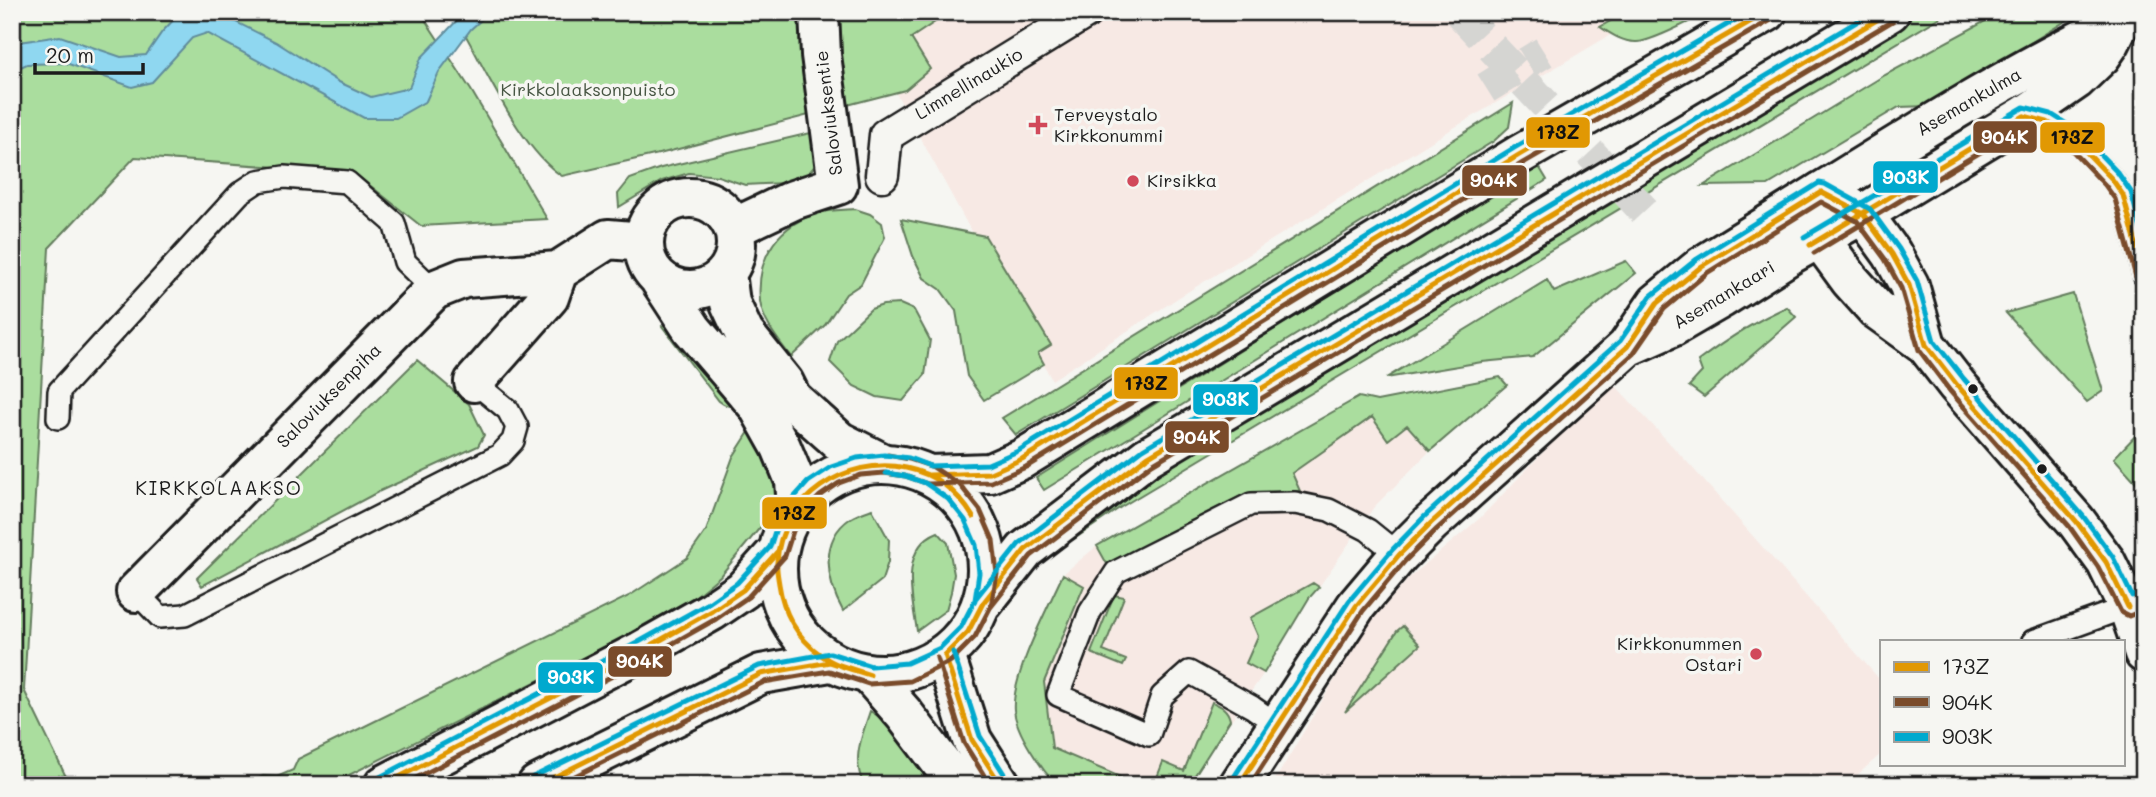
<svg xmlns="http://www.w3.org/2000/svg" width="2156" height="797" font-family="Mali,sans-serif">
<rect width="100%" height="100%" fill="#f6f6f2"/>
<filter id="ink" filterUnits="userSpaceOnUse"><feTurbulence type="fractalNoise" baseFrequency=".0143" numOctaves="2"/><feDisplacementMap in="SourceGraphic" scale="14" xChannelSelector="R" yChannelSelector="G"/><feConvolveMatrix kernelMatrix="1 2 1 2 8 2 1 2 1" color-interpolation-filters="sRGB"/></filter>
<g filter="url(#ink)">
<path fill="#f7e9e4" d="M596,12H1649L1452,129L1181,296L1052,380L896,93L634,161Z
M1500,377L1507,385L1430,451L1374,507L1319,587L1309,598L1264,673L1228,725L1195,775L1187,785H1056L1050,779L1025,740L1014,712L1016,682L1063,574L1097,546L1359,397L1377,401Z
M1613,383L1690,465L1881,681V754L1846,785H1272L1364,630L1409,578L1480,518L1571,423Z"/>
<path fill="#aadd9e" stroke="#637c5d" stroke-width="2" d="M12,12H420L471,90L547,219L421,226L353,172L135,157L49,248L24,690L70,785H12Z
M452,12H950L911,38L930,69L905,90L663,153L562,176C517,147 482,59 452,12Z
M1626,12H1709C1694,19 1650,43 1636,42C1622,42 1611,34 1600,27Z
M1908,12H1949L1121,507L1074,539L1069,531L1114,495Z
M2002,12H2080L1929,106L1899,107L1768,185L1703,186L1885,75Z
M1513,103L1509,127L1494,141L1016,435L1002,418Z
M819,131L820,160L807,175L784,183L745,185L718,176L689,173L662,181L619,207L618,194L630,179L661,168Z
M1538,165L1547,180L1044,490L1036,478Z
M855,209L870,214L882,223L885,237L861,284L846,294L825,325L791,357C779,341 762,321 760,301C756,256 779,223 822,212C832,210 844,210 855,209Z
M901,219L985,236L1051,345L1038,353L1044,364L984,400L967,376L956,311L940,289L924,278L913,256Z
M1626,261L1636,273L1533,357L1482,362L1386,378L1547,280L1554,292Z
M2073,294L2103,391L2087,402L2006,313Z
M900,304L914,310L930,340L925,375L903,401L877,397L854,386L830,362L837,341L871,309L883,305Z
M1787,307L1796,317L1704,397L1689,386L1702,372L1698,361C1726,340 1754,321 1787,307Z
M676,317L740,405C731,407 726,407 719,401L662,326Z
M417,360L469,404L484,435L478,446L378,492L202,586L197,578Z
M1500,377L1507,385L1430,451L1407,425L1388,440L1372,417L1292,473L1300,491L1247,493L1107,564L1097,546L1359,397L1377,401Z
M756,421L769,441L777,489L768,518L720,576L685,605L657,621L329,785H245L263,776L277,777L293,770L298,759L629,596L687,558L706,531L733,457Z
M2141,430L2144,433V491L2114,458Z
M872,509L889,540L888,562L882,580L843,611C827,582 818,540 851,518C857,514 865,512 872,509Z
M938,532L948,543L954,574L951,592L946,610L917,631C912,598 899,547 938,532Z
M1063,574L1084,586L1044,682L1052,748L1139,785H1056C1041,768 1016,733 1014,710C1011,676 1048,608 1063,574Z
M1313,583L1319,587L1309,598L1264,673L1246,663L1258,636L1250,618Z
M1114,595L1124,597L1103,651L1126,660L1123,666L1091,653Z
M1403,626L1420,645L1345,712L1397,631Z
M1212,702C1221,706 1228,709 1230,720L1195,775L1187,785H1154L1163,762L1184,771Z
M870,711L908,735L948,785H864C851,759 862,736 870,711Z"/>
<path fill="#8fd7f0" stroke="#618c9b" stroke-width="2" d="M181,12L218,13L276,42L339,82L371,97L409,88L421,58L465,12H490L471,29L439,72L426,101L396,118H364L207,33L192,38L152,82L132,87L66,63L27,64L12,71V43L60,36L121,57L146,55L162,32Z"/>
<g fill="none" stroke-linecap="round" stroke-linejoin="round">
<path stroke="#d5d5d2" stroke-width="32" stroke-dasharray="32 16" stroke-linecap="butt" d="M1459,12L1650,217
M1486,88L1544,52"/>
<defs>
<path id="service" d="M2024,116L2047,122L2073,138L2112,179L2123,195L2144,275
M58,418L59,391L240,193L258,181L284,177L347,182L394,223L405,262L434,290
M136,592L160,617L185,615L500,455L513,441L517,427L508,410L474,382
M2033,641L2135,604
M1279,726L1252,707L1189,672L1162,696L1149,735L1058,695L1090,612L1116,572L1251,504L1295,503L1329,510L1368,530L1399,555"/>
<path id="pedestrian" d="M882,175L886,135L1086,12"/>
<path id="minor" d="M1821,192C1919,131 2017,70 2121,20
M644 244a46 46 0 1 1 92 0a46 46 0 1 1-92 0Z
M1863,214L2024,116L2076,80L2101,56L2110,43L2121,21
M734,228L793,200L838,185L821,55L819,12
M558,271L608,239L644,242
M726,273L730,303L744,333L784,383L792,399L839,441L884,464
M660,280L692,329L758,406L781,447L795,481L797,507
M136,592L434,290L464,278L558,271L549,297L474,382"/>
<path id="tertiary" d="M1821,192L1820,239L1850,280L1876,309L1926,345L1957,385L2076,521L2106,562L2128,607L2144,653
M1840,202L1863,214L1892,254L1909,285L1926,345
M1627,347L1672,327L1722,298L1791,254L1863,214
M945,655L972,740L1001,785
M870,675L904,714L958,785
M1239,785L1356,606L1399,555L1431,523L1627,347L1657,303L1702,266L1821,192"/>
<path id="secondary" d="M777 569a105 105 0 1 1 210 0a105 105 0 1 1-210 0Z
M929,475L990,473L1022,459L1519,155L1767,12
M983,603L1025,550L1147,457L1890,12
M384,785L641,651L712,611L743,590L778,551
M537,785L761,674L830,662"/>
</defs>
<use href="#service" stroke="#1c1c1c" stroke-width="26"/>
<use href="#pedestrian" stroke="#1c1c1c" stroke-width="37"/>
<use href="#minor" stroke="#1c1c1c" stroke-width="44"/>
<use href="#tertiary" stroke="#1c1c1c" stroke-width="44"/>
<use href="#secondary" stroke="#1c1c1c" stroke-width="44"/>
<use href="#service" stroke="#f6f6f2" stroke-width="21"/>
<use href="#pedestrian" stroke="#f6f6f2" stroke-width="32"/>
<use href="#minor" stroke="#f6f6f2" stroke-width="38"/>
<use href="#tertiary" stroke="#f6f6f2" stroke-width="38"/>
<use href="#secondary" stroke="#f6f6f2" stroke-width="38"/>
<defs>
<path id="bus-1" d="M2024,116L2047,122L2073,138L2112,179L2123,195L2144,274
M1821,192L1863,214L1892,254L1909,285L1926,345L1957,385L2076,521L2106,562L2128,607
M1810,245L2024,116
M929,475L990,473L1022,459L1519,155L1767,12
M945,655L968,632L983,603L1025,550L1147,457L1890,12
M945,655L972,740L1001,785
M870,675C853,670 836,666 821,655C797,638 783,612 779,584C778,577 776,569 777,562C780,499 847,455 906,468C935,474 958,492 973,517
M384,785L641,651L712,611L743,590L778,551
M538,785L761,674L830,662L870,675
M1239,785L1356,606L1399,555L1431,523L1627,347L1657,303L1702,266L1821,192"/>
<path id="bus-2" d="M1814,253L2025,125L2044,130L2067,145L2105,185L2115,199L2136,277
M990,608L1031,556L1152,464L1894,20
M937,658L964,743L990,785
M403,785L645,659L716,619L748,597L785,556L793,531L804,512L820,496L839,483L861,475L884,473L905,476L928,484L991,482L1026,467L1523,163L1771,20
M557,785L764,682L829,671L869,684L910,681L951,661L975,637L991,606L997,574L993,540L980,510L960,485L933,467L909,459L888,455
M1250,785L1363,611L1405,561L1437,529L1633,354L1664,309L1707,273L1821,202L1857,221L1885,259L1901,288L1919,350L1950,391L2069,526L2098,567L2121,612L2129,616L2144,610"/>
<path id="bus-3" d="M1804,237L2024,107L2051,114L2078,131L2118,173L2131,192L2144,240
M976,598L1019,544L1143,449L1873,12
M953,652L980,736L1008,780
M380,777L637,643L707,604L737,583L770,547L777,525L790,502L808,482L831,467L857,458L884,455L909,458L930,466L988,464L1018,451L1514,148L1749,12
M533,777L759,666L830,653L871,666L907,663L940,648L961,627L975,600L979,573L976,545L965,520L948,499L925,483L905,476L886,473
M1232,780L1349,601L1393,549L1425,516L1620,341L1651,296L1697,259L1819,183L1825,184L1870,209L1899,249L1917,281L1934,341L1964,379L2083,516L2113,557L2132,596L2141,593"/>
</defs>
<use href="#bus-1" stroke="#f6f6f2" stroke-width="10"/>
<use href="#bus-2" stroke="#f6f6f2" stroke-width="10"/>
<use href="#bus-3" stroke="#f6f6f2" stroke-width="10"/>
<use href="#bus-1" stroke="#e19803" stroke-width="5"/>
<use href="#bus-2" stroke="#7a4b2a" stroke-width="5"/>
<use href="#bus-3" stroke="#00a9ce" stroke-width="5"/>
</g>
</g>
<g fill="#d1495b" stroke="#f6f6f2" stroke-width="2.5">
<path d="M1034.5 114.5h7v7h7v7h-7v7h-7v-7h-7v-7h7z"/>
<circle cx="1133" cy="181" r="7"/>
<circle cx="1756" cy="654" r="7"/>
</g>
<g fill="#1c1c1c" stroke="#f6f6f2" stroke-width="2.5">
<circle cx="1973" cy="389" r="6"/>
<circle cx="2042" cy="469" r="6"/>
</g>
<g text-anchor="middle" stroke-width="7" stroke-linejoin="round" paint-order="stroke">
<g font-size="18" fill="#1c1c1c" stroke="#f6f6f2">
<text transform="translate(969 84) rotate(-31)" y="6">Limnellinaukio</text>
<text transform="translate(1969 102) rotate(-30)" y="6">Asemankulma</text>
<text transform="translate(829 113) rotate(-97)" y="6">Saloviuksentie</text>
<text transform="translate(1724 295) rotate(-31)" y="6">Asemankaari</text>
<text transform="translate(329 396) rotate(-45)" y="6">Saloviuksenpiha</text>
</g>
<g font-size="18" fill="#475643" stroke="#f6f6f2">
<text x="588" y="96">Kirkkolaaksonpuisto</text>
</g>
<g font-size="18" fill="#1c1c1c" stroke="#f6f6f2" text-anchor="start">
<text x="1054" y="121">Terveystalo<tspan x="1054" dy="21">Kirkkonummi</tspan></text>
<text x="1147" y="187">Kirsikka</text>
<text x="1742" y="650" text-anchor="end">Kirkkonummen<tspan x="1742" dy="21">Ostari</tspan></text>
</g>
<g font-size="19" letter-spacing="2" fill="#1c1c1c" stroke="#f6f6f2">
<text x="219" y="495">KIRKKOLAAKSO</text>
</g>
</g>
<g stroke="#f6f6f2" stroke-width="2.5">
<rect x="1525" y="116" width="66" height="33" rx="7" fill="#e19803"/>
<rect x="1972" y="120" width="66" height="34" rx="7" fill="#7a4b2a"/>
<rect x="2039" y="121" width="67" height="33" rx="7" fill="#e19803"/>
<rect x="1872" y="160" width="67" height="34" rx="7" fill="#00a9ce"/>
<rect x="1461" y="164" width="67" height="33" rx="7" fill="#7a4b2a"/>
<rect x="1113" y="366" width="66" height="34" rx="7" fill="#e19803"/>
<rect x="1192" y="383" width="67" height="33" rx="7" fill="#00a9ce"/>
<rect x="1164" y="420" width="66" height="34" rx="7" fill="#7a4b2a"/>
<rect x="761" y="496" width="67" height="34" rx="7" fill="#e19803"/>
<rect x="607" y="645" width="66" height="33" rx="7" fill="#7a4b2a"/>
<rect x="537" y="661" width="67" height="33" rx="7" fill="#00a9ce"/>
</g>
<g font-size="19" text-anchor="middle" font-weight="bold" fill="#fff">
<text x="2005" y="144">904K</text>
<text x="1906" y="184">903K</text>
<text x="1494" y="187">904K</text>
<text x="1226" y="406">903K</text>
<text x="1197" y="444">904K</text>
<text x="640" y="668">904K</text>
<text x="571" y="684">903K</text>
</g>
<g font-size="19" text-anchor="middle" font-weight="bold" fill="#111">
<text x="1558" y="139">173Z</text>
<text x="2072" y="144">173Z</text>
<text x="1146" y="390">173Z</text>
<text x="794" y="520">173Z</text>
</g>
<rect width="2156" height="797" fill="none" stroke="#f6f6f2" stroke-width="42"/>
<rect x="21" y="21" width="2114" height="755" fill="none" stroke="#1c1c1c" stroke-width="2.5" filter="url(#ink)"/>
<rect x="1880" y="640" width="245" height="126" fill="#f6f6f2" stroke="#9f9f9c" stroke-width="2"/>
<rect x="1894" y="662" width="35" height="10" fill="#e19803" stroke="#9f9f9c" stroke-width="2"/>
<text x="1942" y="674" font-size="21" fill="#1c1c1c">173Z</text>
<rect x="1894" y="697" width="35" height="10" fill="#7a4b2a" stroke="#9f9f9c" stroke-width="2"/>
<text x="1942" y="710" font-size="21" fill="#1c1c1c">904K</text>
<rect x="1894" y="732" width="35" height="10" fill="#00a9ce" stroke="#9f9f9c" stroke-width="2"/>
<text x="1942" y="744" font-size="21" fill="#1c1c1c">903K</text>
<path d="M35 63v10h108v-10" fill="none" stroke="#1c1c1c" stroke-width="3.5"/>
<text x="46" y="63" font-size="21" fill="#1c1c1c" stroke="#f6f6f2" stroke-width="5" paint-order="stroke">20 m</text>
</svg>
